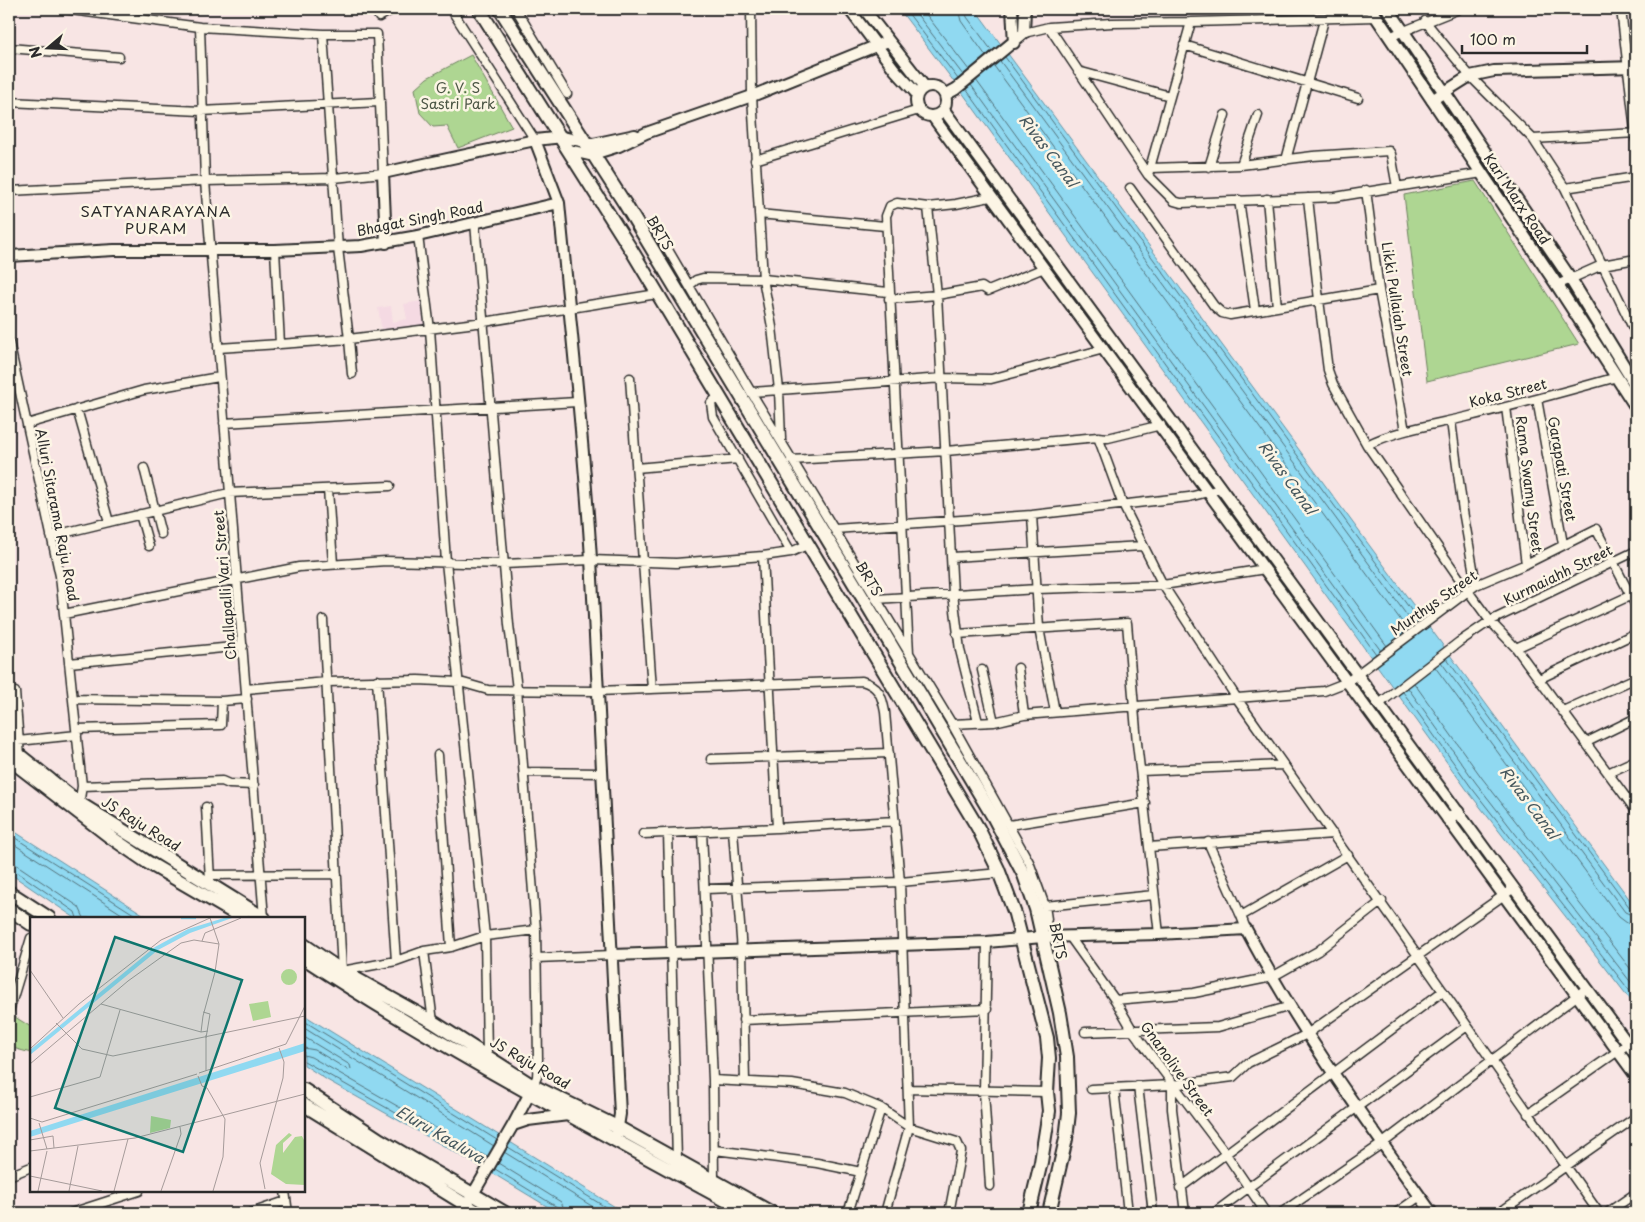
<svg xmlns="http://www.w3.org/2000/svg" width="1645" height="1222" font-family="'Playpen Sans',sans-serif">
<rect width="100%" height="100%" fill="#f8e5e4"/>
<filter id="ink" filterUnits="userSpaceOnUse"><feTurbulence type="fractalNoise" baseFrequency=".02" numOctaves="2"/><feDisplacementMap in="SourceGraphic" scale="10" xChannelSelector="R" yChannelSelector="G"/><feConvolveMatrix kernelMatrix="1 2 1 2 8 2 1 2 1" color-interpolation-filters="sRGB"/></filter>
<g filter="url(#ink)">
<path fill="#f5dae3" d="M421,301L425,330L383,337L378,308L391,306L393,322L407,319L404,304Z"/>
<path fill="#aed692" stroke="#6c805e" d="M471,55L512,127L458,148L447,126L433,127L420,113L415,89L427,78Z
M1475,181L1579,344L1427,381L1404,195Z
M15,1017L31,1027V1053L9,1047Z"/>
<path fill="#90d9f1" stroke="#6893a2" d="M899,9H975L1636,908V1007L1467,790L964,95Z
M9,828L149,918H75L9,873Z
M304,1015L625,1213H558L497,1176L327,1080L304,1065Z"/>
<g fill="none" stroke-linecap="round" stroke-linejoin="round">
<path stroke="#53717a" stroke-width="1" d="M905,9L958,79
M913,9L963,75
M922,9L969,70
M958,9L961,21L986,56
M965,9L967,17L992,51
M1005,57L1419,621
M1000,61L1414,625
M994,66L1408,630
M976,80L1387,646
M971,85L1381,651
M966,89L1376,654
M1446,658L1630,908L1636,911
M1441,662L1625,912L1636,917
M1435,667L1619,917L1627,923L1636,925
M1414,683L1482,778L1636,976
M1408,688L1476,783L1636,989
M1403,692L1471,787L1636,999
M9,834L140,918
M9,841L128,918
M9,863L17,865L79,907L84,918
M9,869L14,870L75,912L77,918
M304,1021L497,1140
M304,1028L494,1146
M304,1037L350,1065L351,1069L348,1070L315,1050L304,1048
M304,1055L311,1057L487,1157
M304,1061L484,1163
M508,1147L615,1213
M504,1152L603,1213
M498,1163L561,1202L566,1213
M495,1169L557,1207L560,1213"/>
<defs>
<path id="minor" d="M375,9L379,17L393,9
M451,9L535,140
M516,9L567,94
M1621,9L1636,139
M1425,21L1470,76L1533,139L1565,188L1636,334
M200,27L205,181L264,918
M1049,27L1112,23L1191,22
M1024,33L1049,27L1148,175L1191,22L1376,17
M1389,37L1459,9
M1184,45L1358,98
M9,48L119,57
M1078,71L1170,96
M9,102L201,111L379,102
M1533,139L1636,133
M755,160L919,110
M1286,160L1324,20
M1241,165L1258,115
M1209,167L1225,115
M1151,168L1241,165L1313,156L1389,151L1391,154L1397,187
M1148,175L1174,201L1181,203L1335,197L1482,173
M1130,188L1214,306L1222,313L1230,315L1379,290
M1565,188L1636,177
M1366,190L1379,290L1405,431
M9,191L205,181L334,178L383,173L377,34H323L200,27L64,9
M1308,198L1319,300L1328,370L1333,384L1367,445L1468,591L1490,621L1516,648L1636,811
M1267,199L1277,307
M1239,200L1255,310
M928,207L937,295L953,594L960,650L978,722
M759,214L885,226
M475,223L509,625L517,689L536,930L538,1059L537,1077L533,1086
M418,236L430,329L446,562L485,936L487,1056
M660,236L751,392L952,724L1029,862L1045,906L1047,919L1043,933
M275,250L280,344L349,339L338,248L323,34
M690,285L696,280L703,278L763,279L888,292
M1557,285L1602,265L1636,259
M889,299L937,295L982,287L988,291L1044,268
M9,342L60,576L82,786L79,805
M218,348L280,344
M352,374L349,339L484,322L657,294
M630,378L652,689
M751,392L779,390L772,327L763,279L752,96L751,9
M720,395L711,403L713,417L791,552
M1537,399L1563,544
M1506,407L1526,564
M77,409L109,522
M1451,421L1463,511L1476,585
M224,423L577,402
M27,424L144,390L219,377
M1098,437L1123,505L1163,585L1238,700L1599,1213
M781,439L779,390L943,378L991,379L1104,349
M1367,445C1397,430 1432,425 1466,417C1516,405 1567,391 1617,377
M791,460L946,451L1098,437L1108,438L1161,425
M144,468L161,534
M636,468L738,459
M328,489L333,564
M140,514L149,546
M1032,515L1039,628L1055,712
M835,529L1032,515L1189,497L1220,489
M51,536L229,493L390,486
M952,557L1142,546
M876,599L1037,589L1163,585L1265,569
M64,614L299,567L386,561L504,564L591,560L676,563L763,556L791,552L809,544
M323,620L342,971L396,961L377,680
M957,634L1127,623L1137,743L1159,934
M1516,648L1636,593
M909,653L886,216L890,206L897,203L928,207L956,204L990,197
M69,663L243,646
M1018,668L1024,715
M982,670L994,722L1024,715L1324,691L1347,682L1476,585L1526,564L1596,529L1636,606
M1539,679L1636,633
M246,689L327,682L418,680L460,682L488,690L597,691L862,681C879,686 882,696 885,712L900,882L909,1127L885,1213
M15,692L20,756
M73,699L222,701L247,699
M1379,704L1459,642L1490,621L1636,551
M1563,711L1636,678
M952,724L994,722
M77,729L221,725L222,701
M18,741L77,735
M1585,743L1636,718
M438,755L451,947
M711,759L889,753
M1141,771L1283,765
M524,772L602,773
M1608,773L1636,760
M82,786L222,781L229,784L254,785
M206,807L210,880
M1009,825L1145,803
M777,828L895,821
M733,830L742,952L745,1081
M702,831L713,1080L714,1180
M668,833L677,1159
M643,834L777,828L763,556
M1208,842L1241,916
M1149,847L1333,834
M210,875L337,874
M705,889L900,882L1000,873
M1045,906L1154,895
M1246,929L1241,916L1348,855
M1070,937L1115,1000L1133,1031L1226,1154L1266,1213
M987,942L984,1091L990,1186
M424,951L433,1022
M536,958L613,955
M396,961L424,951L451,947L485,936L536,930
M1115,1000L1194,993L1272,977L1318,951L1382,901
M9,1011L31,938
M743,1020L987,1009
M1085,1032L1218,1027L1291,1006
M713,1080L792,1084L845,1093L881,1108L909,1127L957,1142L961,1151L949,1213
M1172,1085V1109L1185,1213
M1138,1086L1153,1213
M1114,1088L1128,1213
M908,1089L1047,1092
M1091,1089L1172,1085L1233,1077L1248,1063L1307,1034L1514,888
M1528,1114L1628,1044
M715,1150L817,1163L861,1172
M9,1176L31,1167
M1180,1188L1443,991
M285,1191L288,1213
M71,1213L139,1191
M251,1213L286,1201
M848,1213L881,1108
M1214,1213L1467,1026
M1281,1213L1383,1143L1587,988
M1396,1213L1420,1196
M1499,1213L1636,1117
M1607,1213L1636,1193"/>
<path id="tertiary" d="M849,9L895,70L917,94
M864,9L925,87
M1012,9L1014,43
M916 101a15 15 0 1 1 30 0a15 15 0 1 1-30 0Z
M945,95L956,89L1024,33L1025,9
M1432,100L1470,76L1494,71L1636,67
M944,110L1636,1055
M933,117L1636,1076
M568,150L590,155L619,146L646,133L752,96L888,41
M559,203C570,321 584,440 591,559C602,744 611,929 620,1114L617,1133
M386,243L383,173L535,140L563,137L593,144L635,135
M9,256L114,250H275L361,246L418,236L559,203L535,140
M613,955L987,942L1042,937L1159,934L1246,929C1299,1030 1366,1121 1432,1213
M513,1125L528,1120L568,1115
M469,1201L513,1125L533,1087"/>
<path id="secondary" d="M1371,9L1557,285L1636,407
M1388,9L1570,278L1636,386
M1448,819L1458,812"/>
<path id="primary" d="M479,9L632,251L978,828L998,869L1015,914L1047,1038L1049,1058L1047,1092L1049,1111L1041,1162L1029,1213
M500,9L625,204L869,608L994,818L1024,875L1036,909L1060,1013L1067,1057L1069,1113L1066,1139L1049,1213
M9,747L79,803L264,918
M9,759L109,836L147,862L243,918
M9,892L49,918
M9,909L31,924
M304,945L342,971L433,1022L533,1086L619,1128L772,1213
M304,958C447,1052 599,1131 749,1213
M304,1090L380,1140L505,1213
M304,1105L479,1213"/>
</defs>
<use href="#minor" stroke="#2b2b2b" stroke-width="11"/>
<use href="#tertiary" stroke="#2b2b2b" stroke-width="14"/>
<use href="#secondary" stroke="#2b2b2b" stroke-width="15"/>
<use href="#primary" stroke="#2b2b2b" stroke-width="16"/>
<use href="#minor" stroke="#fcf5e5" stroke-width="8"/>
<use href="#tertiary" stroke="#fcf5e5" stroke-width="10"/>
<use href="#secondary" stroke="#fcf5e5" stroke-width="11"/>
<use href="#primary" stroke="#fcf5e5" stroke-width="12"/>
</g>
</g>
<g text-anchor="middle" stroke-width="5" stroke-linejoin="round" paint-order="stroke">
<g font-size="14" fill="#4c5645" stroke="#fcf5e5">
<text x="458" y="93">G. V. S<tspan x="458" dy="16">Sastri Park</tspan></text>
</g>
<g font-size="14" fill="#2b2b2b" stroke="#fcf5e5">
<text transform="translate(1517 199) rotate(56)" y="5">Karl Marx Road</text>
<text transform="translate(420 219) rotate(-11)" y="5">Bhagat Singh Road</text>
<text transform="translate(660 233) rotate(59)" y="5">BRTS</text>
<text transform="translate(1397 309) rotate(81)" y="5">Likki Pullaiah Street</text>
<text transform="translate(1508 393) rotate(-14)" y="5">Koka Street</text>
<text transform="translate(1562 469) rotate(80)" y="5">Garapati Street</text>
<text transform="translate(1529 484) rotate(83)" y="5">Rama Swamy Street</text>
<text transform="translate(57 515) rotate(79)" y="5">Alluri Sitarama Raju Road</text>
<text transform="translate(1558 575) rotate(-26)" y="5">Kurmaiahh Street</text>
<text transform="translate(869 579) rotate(59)" y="5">BRTS</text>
<text transform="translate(225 585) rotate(-95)" y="5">Challapalli Vari Street</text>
<text transform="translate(1434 603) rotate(-35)" y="5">Murthys Street</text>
<text transform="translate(141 824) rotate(32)" y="5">JS Raju Road</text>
<text transform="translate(1058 941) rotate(78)" y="5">BRTS</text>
<text transform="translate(530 1063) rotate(30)" y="5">JS Raju Road</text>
<text transform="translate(1177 1069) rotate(54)" y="5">Gnanolive Street</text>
</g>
<g font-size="15" font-style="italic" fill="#44565c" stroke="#fcf5e5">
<text transform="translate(1048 151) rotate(53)" y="5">Rivas Canal</text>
<text transform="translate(1287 478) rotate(54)" y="5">Rivas Canal</text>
<text transform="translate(1529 803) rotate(53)" y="5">Rivas Canal</text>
<text transform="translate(440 1135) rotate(30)" y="5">Eluru Kaaluva</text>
</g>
<g font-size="15" letter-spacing="1" fill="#2b2b2b" stroke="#fcf5e5">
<text x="156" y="217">SATYANARAYANA<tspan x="156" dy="17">PURAM</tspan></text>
</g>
</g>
<g transform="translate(30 917)">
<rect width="275" height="275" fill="#f8e5e4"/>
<path d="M251 60a8 8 0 1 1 16 0a8 8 0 1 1-16 0ZM238,84L241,100L223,104L219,87ZM121,199L141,203L140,211L120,216ZM259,216L262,218L253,226V236L265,220L272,219L275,225V268L256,267L241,257L246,228Z" fill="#aed692"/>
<path d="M194,1H202L160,16L128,33L0,138V133L125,30L158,12ZM275,126V134L0,220V214Z" fill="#90d9f1"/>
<path fill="none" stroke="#90d9f1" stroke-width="2.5" d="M151,1H166"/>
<path fill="none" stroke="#a69b9a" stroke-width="1" d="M180,1L189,27M172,24L175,16L211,1M0,53L33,101M71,87L171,115M173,95L180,97L176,121M26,106L52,132L83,139L275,99M178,114L171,115L173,99L185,55L189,27M176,118V154M0,132L49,87L131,23L180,1M0,147L98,64L151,26L164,23L189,27M169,156L256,127L275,89M168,159L172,169L177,171L195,202L193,240L183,274M0,180L70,160L90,93M0,201L12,205L167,157M9,206L17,232M0,223L23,219L24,231M0,234L105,221L275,177M0,259L72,274M235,272L230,246L253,161L254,145L249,131M8,274L17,234M39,274L48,229M84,274L98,222M131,274L151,217L150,210"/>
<path fill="#0f766e" fill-opacity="0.15" stroke="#0f766e" stroke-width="2.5" d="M85,20L212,63L153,235L25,191Z"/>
<rect width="275" height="275" fill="none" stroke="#2b2b2b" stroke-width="2.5"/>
</g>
<rect width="1645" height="1222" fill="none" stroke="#fcf5e5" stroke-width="30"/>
<rect x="15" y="15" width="1615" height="1192" fill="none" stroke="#2b2b2b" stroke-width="2" filter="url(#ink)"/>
<g transform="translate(48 48) rotate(251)" stroke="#fcf5e5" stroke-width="4" paint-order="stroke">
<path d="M0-4L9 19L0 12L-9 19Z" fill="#2b2b2b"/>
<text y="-8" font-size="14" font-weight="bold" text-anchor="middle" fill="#2b2b2b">N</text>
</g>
<path d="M1462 45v8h125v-8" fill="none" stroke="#2b2b2b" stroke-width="2.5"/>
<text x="1470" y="45" font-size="15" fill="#2b2b2b" stroke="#fcf5e5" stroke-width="4" paint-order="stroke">100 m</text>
</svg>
